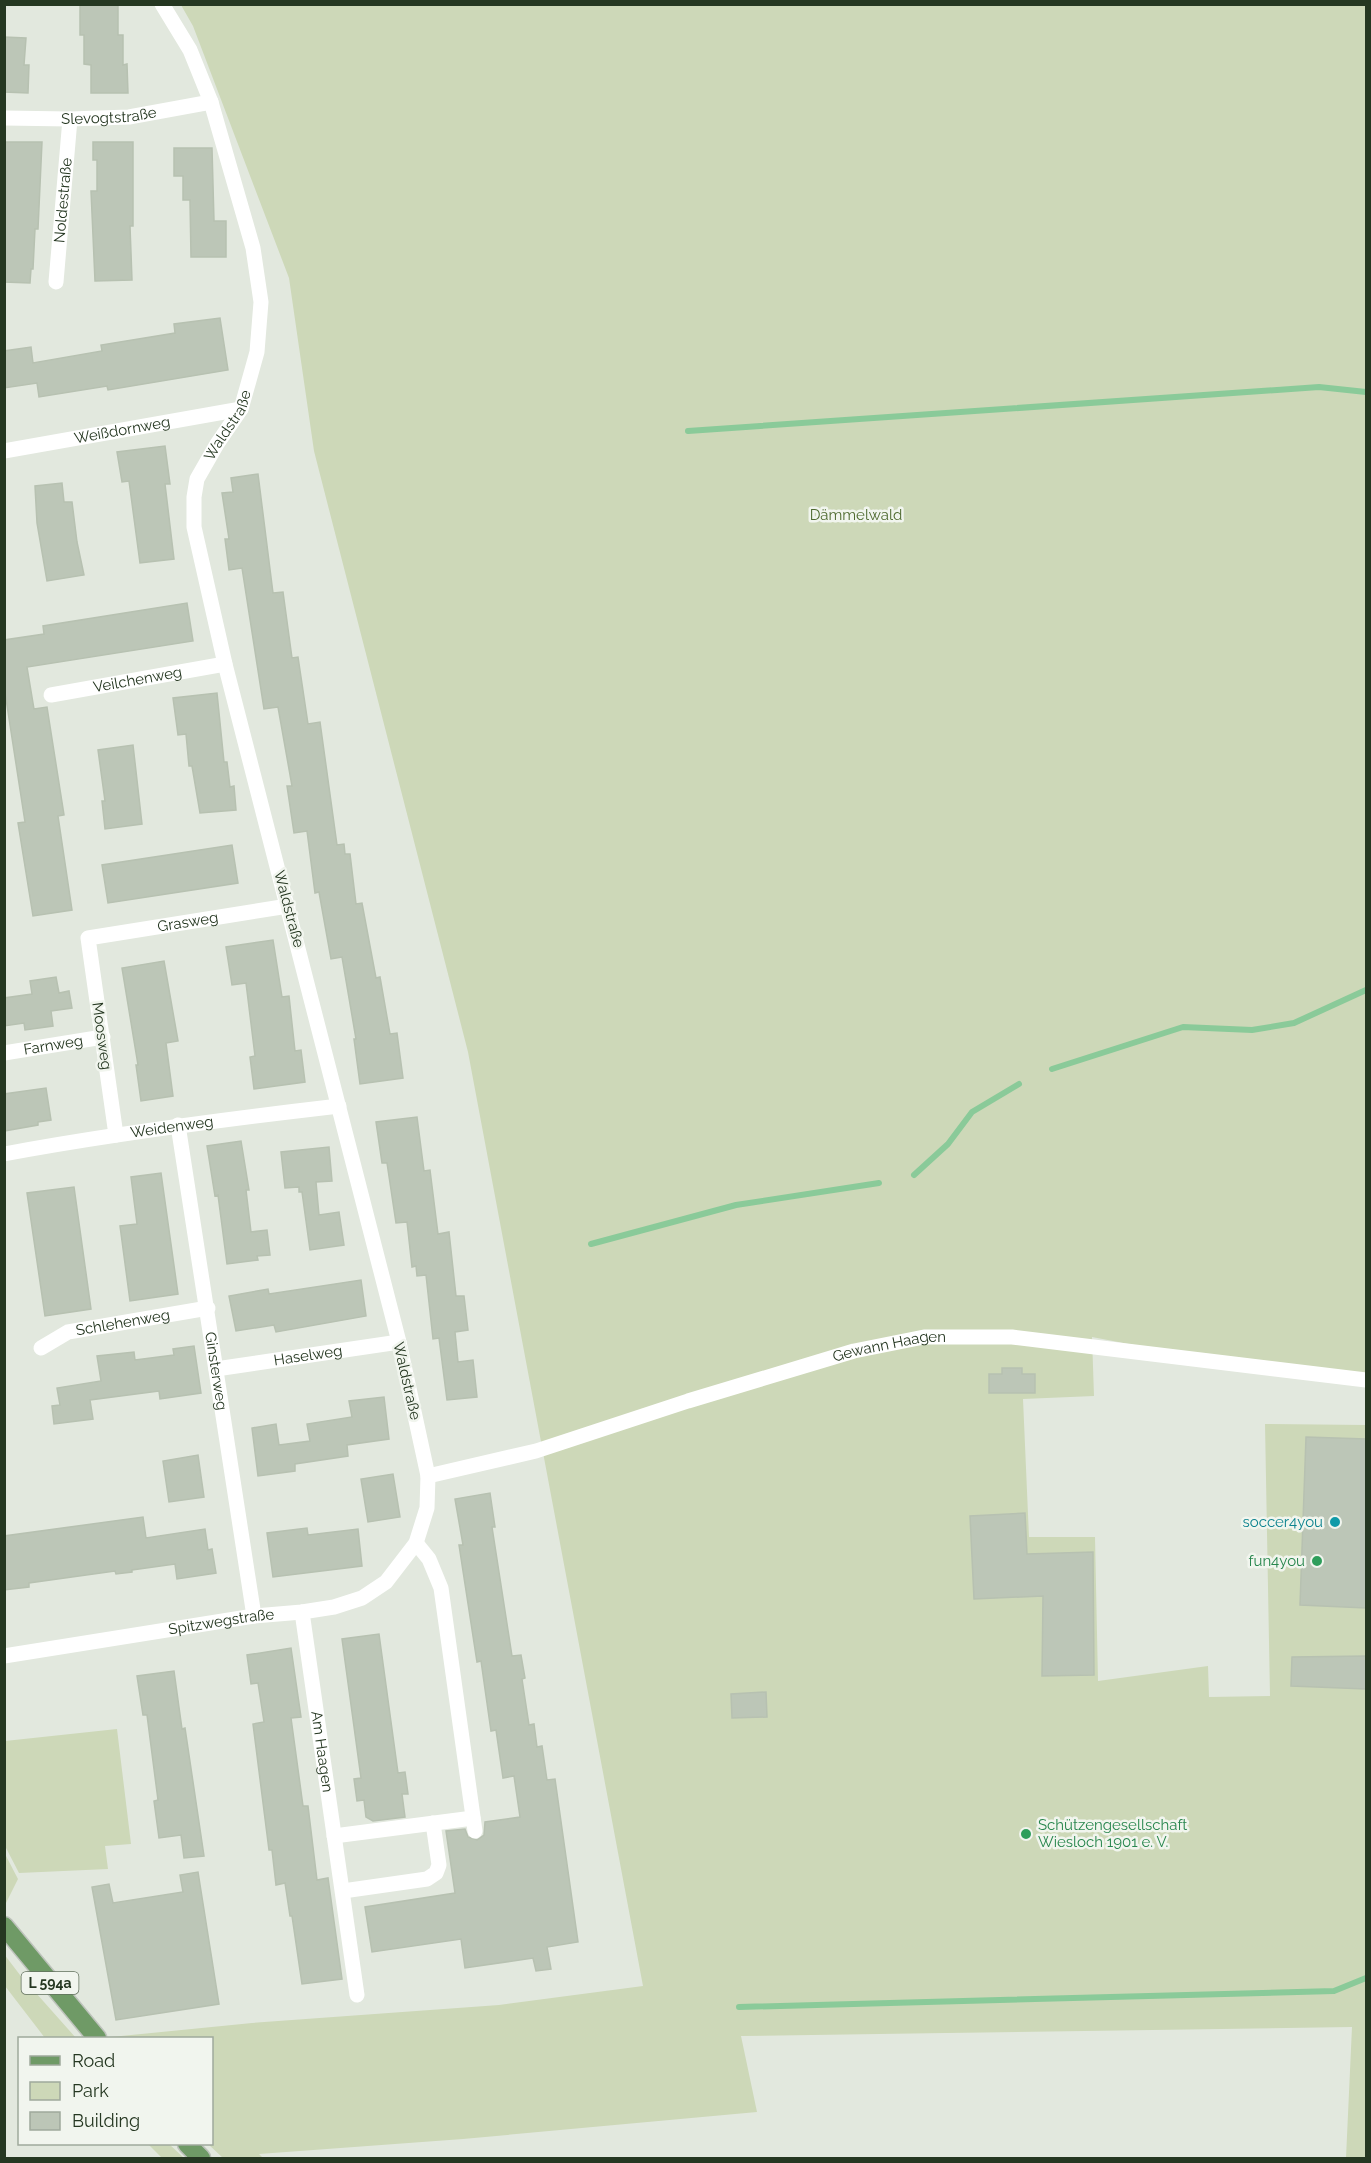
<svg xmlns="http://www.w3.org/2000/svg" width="1371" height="2163" font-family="Raleway,sans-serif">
<rect width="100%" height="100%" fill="#e2e8de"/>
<path fill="#cdd8b8" d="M181,5H1366V1385L1307,1378L1092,1337L1094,1396L1023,1399L1029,1537H1095L1098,1681L1208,1666L1209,1697L1270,1696L1265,1424L1366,1425V2158H1346L1352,2027L741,2036L757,2112L463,2139L259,2154L263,2158H223L208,2144H212V2038L111,2037L252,2023L499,2005L643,1986L468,1052L314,451L289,278L193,26Z
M117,1729L131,1844L105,1846L108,1869L19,1873L5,1846V1741Z
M5,1854L18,1879L5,1905Z
M4,1954L20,1975L76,2038H45L5,1986Z
M148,2144H169L184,2158H162Z"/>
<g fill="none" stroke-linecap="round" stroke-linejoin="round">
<path stroke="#8aca99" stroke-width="6" d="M688,431L1319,387L1366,392
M1052,1069L1183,1027L1252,1030L1294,1023L1366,990
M914,1175L948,1144L972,1112L1019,1084
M591,1244L736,1205L879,1183
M739,2007L1334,1991L1366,1978"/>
</g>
<path fill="#bcc6b7" stroke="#b7c1b1" stroke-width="1.5" d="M80,5H118V35H123V65L127,64L128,93H91V65L84,64V35H80Z
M4,37L26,38L24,65H29L28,93L4,92Z
M4,142H42L38,229H35L33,269H31L30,283L4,282Z
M93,142H133V226H130L132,280L95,281L91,191H97V160H93Z
M174,148H212L214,221H226V257H191L190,200H183V176H174Z
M220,318L228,370L108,390L107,386L39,397L37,383L4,388V351L31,347L33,363L102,351L101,345L175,333L174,324Z
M165,446L170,484H165L174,559L140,563L129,481L122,482L117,452Z
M258,474L273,593L283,592L292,658L298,657L308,724L320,722L337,845L344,844L345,854H350L356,904L362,903L376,978L380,977L390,1034L397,1033L403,1078L360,1084L354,1039H356L342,957L331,959L319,892L315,893L307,831L294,833L287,786H292L278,707L264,709L242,568L229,570L225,539H229L222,493L233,492L231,478Z
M62,483L64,502H72L77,542L84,575L47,581L37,523L35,486Z
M187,603L193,641L27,667L34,709L47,707L64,815L58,816L72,910L33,916L18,823L25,822L4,686V640L44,634L43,626Z
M217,693L224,762H227L230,787L234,786L236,810L200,813L192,766H189L186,734L178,735L173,698Z
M133,745L142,824L105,829L102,801H105L98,750Z
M232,845L238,883L108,903L102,865Z
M273,940L282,997L289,996L295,1051L301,1050L305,1082L254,1089L250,1057L255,1056L246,983L232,985L226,947Z
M164,961L178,1041L166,1043L173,1096L141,1101L136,1065H138L122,968Z
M56,977L59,993L69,991L72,1008L51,1011L53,1026L25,1030L24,1023L4,1026V998L32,994L30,981Z
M46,1088L51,1120L38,1122V1125L4,1131V1094Z
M417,1117L424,1171L430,1170L438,1234L449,1232L456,1296H464L468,1330L455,1332L458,1362L473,1360L477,1397L447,1400L439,1338L433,1339L426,1275L417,1276L416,1266L412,1267L407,1222L396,1223L387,1163H382L376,1122Z
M241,1141L249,1190H246L251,1232L267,1230L270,1255L257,1256L258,1260L227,1264L218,1195L215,1196L207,1146Z
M329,1147L332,1181L316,1182L319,1215L339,1212L344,1245L310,1250L302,1192H299V1187L285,1188L281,1152Z
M161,1173L178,1294L130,1301L120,1226L137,1224L131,1177Z
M74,1187L91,1309L45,1316L27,1193Z
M361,1280L366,1316L276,1332L274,1325L236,1331L229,1296L268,1289L269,1294Z
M194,1346L201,1393L160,1399L159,1391L90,1400L93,1419L54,1424L52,1406L60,1405L57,1388L101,1381L97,1356L134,1352L135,1360L174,1355L173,1349Z
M1002,1368H1022V1374H1035V1393H989V1374H1002Z
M384,1397L389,1439L347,1445L348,1456L295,1464V1471L258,1476L252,1428L276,1424L279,1445L310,1441L307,1424L352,1417L349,1401Z
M1306,1437L1366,1439V1608L1300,1605Z
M198,1455L204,1497L169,1502L163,1461Z
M393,1474L400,1517L368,1522L361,1479Z
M490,1493L495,1527H492L512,1656L521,1655L525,1678L522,1679L529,1725L534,1724L537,1747L542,1746L547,1780L555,1779L578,1942L547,1947L551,1969L536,1971L533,1958L465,1968L461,1939L372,1952L365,1907L455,1893L446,1831L465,1829L468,1837L477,1840L484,1835L485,1822L520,1817L514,1776L503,1778L496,1730L491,1731L481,1661L477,1662L459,1545H463L455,1499Z
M1025,1513L1027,1554L1093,1552L1094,1675L1042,1676L1043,1596L974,1599L970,1516Z
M143,1517L146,1538L205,1529L208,1550L212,1549L216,1573L177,1579L175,1564L132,1570V1572L116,1574L115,1571L29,1583V1587L4,1590V1536Z
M307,1528L308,1535L358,1529L362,1566L273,1577L267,1533Z
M379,1634L398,1773L405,1772L408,1794H402L405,1817L373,1821L366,1817L364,1800L357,1801L354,1779L361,1778L342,1639Z
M291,1648L301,1717L291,1718L303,1806H308L317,1880L328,1878L342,1979L302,1984L292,1916H290L285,1883L276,1885L272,1850H269L253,1724L264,1722L258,1683L251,1684L247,1655Z
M1366,1656V1689L1291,1686L1292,1657Z
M174,1671L182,1729L185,1728L204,1856L184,1858L181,1835L159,1838L154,1801L158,1800L147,1715H143L137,1676Z
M766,1692L767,1717L732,1718L731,1694Z
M198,1872L219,2004L116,2020L92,1887L109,1884L113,1903L183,1892L180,1875Z"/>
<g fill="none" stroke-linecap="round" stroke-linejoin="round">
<defs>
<path id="primary" d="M4,1926L97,2038
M187,2144L201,2158"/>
</defs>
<use href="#primary" stroke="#bec3bc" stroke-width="21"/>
<g stroke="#fff" stroke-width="15">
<path id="s1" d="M4,118L70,119L129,117L211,102"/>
<path id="s2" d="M56,282L70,119"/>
<path id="s3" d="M4,451L241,409"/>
<path id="s4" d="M51,695L225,664"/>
<path id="s5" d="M4,1053L103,1037"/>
<path id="s6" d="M178,1125L254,1616"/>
<path id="s7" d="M116,1135L88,938L288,906"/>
<path id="s8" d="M4,1154C116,1133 227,1119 339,1106"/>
<path id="s9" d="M41,1348L68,1332L208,1308"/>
<path id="s10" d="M216,1369L399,1342"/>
<path id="s11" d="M428,1476L536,1451L688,1401L854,1351L924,1337H1012L1366,1380"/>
<path d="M416,1543L429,1559L441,1588L475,1831"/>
<path id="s12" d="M302,1612L357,1995"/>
<path id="s13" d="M4,1656L254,1616L302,1612L334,1607L362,1598L386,1582L416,1543L427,1508L428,1476L399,1342L225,664L194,527V497L197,479L217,444L241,409L257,352L261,302L253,248L211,102L190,50L162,4"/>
<path d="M334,1836L473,1818"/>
<path d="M343,1891L427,1879L436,1873L439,1865L433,1823"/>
</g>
<use href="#primary" stroke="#6f9a66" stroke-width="18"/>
</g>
<circle fill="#0f9aa8" stroke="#f1f5ee" stroke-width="2" cx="1335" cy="1522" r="6"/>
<g fill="#2e9e5b" stroke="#f1f5ee" stroke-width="2">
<circle cx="1317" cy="1561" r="6"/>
<circle cx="1026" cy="1834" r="6"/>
</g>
<g text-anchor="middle" stroke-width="5" stroke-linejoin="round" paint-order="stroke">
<rect fill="#f1f5ee" stroke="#62705e" stroke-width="1.5" x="21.5" y="1972" width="57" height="22" rx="4.5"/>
<g font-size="14" font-weight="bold" fill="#253721">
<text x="50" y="1988">L 594a</text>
</g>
<g font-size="15" fill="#253721" stroke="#f1f5ee">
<text dy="5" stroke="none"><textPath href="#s1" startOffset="105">Slevogtstraße</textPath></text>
<text dy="5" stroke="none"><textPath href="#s2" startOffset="82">Noldestraße</textPath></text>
<text dy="5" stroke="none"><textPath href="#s13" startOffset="1598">Waldstraße</textPath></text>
<text dy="5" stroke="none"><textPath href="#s3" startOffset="120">Weißdornweg</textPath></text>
<text dy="5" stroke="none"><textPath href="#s4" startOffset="88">Veilchenweg</textPath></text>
<text transform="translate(289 909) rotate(75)" y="5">Waldstraße</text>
<text dy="5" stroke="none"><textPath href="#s7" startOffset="300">Grasweg</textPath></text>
<text transform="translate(102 1036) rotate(82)" y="5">Moosweg</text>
<text dy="5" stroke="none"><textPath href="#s5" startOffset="50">Farnweg</textPath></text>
<text dy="5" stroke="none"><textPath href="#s8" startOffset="170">Weidenweg</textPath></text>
<text dy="5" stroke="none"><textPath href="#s9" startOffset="87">Schlehenweg</textPath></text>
<text dy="5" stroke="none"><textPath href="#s11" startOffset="480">Gewann Haagen</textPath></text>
<text dy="5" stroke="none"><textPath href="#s10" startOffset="93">Haselweg</textPath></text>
<text dy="5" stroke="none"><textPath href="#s6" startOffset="249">Ginsterweg</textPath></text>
<text transform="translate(407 1381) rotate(77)" y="5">Waldstraße</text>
<text dy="5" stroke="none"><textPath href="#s13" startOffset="220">Spitzwegstraße</textPath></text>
<text dy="5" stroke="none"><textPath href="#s12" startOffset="141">Am Haagen</textPath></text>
</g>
<g font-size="15" fill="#4e6a2f" stroke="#f1f5ee">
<text x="856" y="520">Dämmelwald</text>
</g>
<g font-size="15" fill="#0d838f" stroke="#f1f5ee" text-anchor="end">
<text x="1323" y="1527">soccer4you</text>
</g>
<g font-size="15" fill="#27864d" stroke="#f1f5ee" text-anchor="end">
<text x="1305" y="1566">fun4you</text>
<text x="1038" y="1830" text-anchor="start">Schützengesellschaft<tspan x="1038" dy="17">Wiesloch 1901 e. V.</tspan></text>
</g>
</g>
<rect width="1371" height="2163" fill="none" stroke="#253721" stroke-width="12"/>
<rect x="18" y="2037" width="195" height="108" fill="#f1f5ee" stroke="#9fa99c" stroke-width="1.5"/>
<rect x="30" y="2056" width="30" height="9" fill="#6f9a66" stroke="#9fa99c" stroke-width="1.5"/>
<text x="72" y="2067" font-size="18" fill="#253721">Road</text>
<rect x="30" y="2082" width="30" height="18" fill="#cdd8b8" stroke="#9fa99c" stroke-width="1.5"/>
<text x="72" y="2097" font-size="18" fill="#253721">Park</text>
<rect x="30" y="2112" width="30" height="18" fill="#bcc6b7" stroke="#9fa99c" stroke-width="1.5"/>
<text x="72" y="2127" font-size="18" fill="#253721">Building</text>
</svg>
